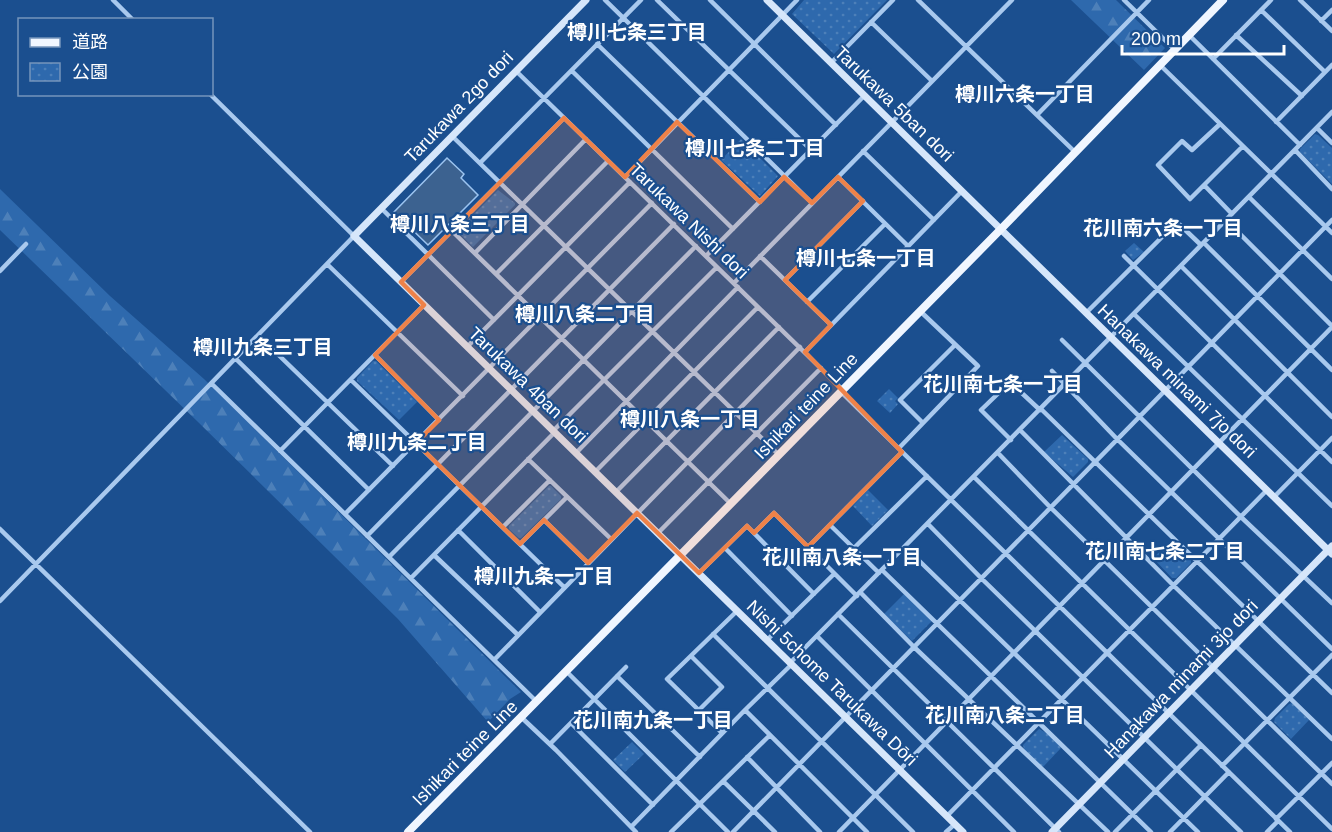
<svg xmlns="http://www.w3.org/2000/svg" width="1332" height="832" font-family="Helvetica,'Noto Sans JP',sans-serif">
<defs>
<pattern id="forest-firs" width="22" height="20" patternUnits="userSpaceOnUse" patternTransform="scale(1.5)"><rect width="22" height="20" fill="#2e69ad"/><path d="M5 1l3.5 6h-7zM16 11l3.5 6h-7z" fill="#4d80b9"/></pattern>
<pattern id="park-dots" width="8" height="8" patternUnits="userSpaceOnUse" patternTransform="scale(1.5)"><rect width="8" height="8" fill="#2e69ad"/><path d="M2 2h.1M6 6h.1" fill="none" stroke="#4d80b9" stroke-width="1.8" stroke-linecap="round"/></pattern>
</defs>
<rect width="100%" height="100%" fill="#1b4f8f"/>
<path fill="url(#forest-firs)" d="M1071,0H1116L1165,48L1144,70Z
M0,189L110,296L204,379L521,692L510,699L488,722L398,619L197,421L0,230Z"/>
<path fill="url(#park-dots)" d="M804,0H887L834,54L792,14Z
M1315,134L1318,135L1332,148V184L1300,152V149Z
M741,139L778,176L760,196L721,160Z
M498,190L515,203V205L473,247L458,232V230Z
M1134,243L1144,252L1133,260L1125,251Z
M373,361H376L417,402L399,420L357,381V378Z
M889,389L898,398L895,401L898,404L890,413L877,401Z
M1062,435L1088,459V462L1073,477L1044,452Z
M549,486H551L561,496V499L521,538H519L509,529V526Z
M868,490L888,510L872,526L853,506Z
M1171,541L1191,560V563L1176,578H1172L1153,558Z
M904,594L932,621L912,641L884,614Z
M1292,703L1309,720L1291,739L1274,722L1275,718L1289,704Z
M1039,729L1052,736L1061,748L1043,767C1034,761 1025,756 1023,745Z
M632,742L644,754L625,772L613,760Z"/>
<path fill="#3c6290" stroke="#9cc4f0" stroke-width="1.5" d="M447,158L464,174L461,178L478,195L428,245L394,212Z"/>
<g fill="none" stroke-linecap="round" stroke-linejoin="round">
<path stroke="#a9c9ee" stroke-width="4.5" d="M113,0L133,20
M605,0L812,203
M657,0L811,150
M710,0L836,125
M918,0L1075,152
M1124,0L1175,50
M1300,0L1332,31
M1261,10L1325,72
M1321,21L1332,10
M871,22L932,81
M1189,35L1300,145
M1236,35L1302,96
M597,44L760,202
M1213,59L1271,0
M831,63L893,0
M1160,65L1332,233
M516,71L843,390
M572,71L733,229
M1037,115L1149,0
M1276,122L1332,65
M1220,124L1192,150L1182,141L1158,165L1190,199L1243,146
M1317,128L1332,143
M452,136L779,455
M1295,150L1332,189
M863,151L934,220
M480,163L641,0
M625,177L797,0
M838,177L908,246
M1204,185L1232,214
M1249,197L1332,279
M381,208L494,320
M1226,220L1332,326
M452,231L731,504
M1204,243L1332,370
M475,253L586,139
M706,256L864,96
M760,256L831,325
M1124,256L1332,462
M327,264L463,396
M1181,266L1332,417
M0,271L26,244
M496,274L608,161
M785,280L863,201
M401,282L564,118
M734,283L1012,0
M807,302L885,224
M1086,313L1173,226L1179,224L1201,245
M1134,314L1332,506
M259,336L393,466
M1062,340L1241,517L1332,603
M467,347L630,182
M805,352L962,191
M375,355L439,420
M236,359L369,490
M1052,371L1117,439L1332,649
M351,380L564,587
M212,384L536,701
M841,392L1290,832
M1041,409L1332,693
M923,423L900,400L955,345
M1020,430L1174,586L1332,739
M553,431L717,267
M1011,440L981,410L1010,382L1040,410
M899,448L978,366L920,311
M280,451L424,305
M576,453L738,287
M998,453L1050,507L1332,784
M528,459L611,539
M595,472L758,307
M974,477L1332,829
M616,492L779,327
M1274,497L1332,438
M345,514L652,203
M544,520L588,563
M928,524L981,578L1241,832
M830,525L879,573
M503,527L550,480
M0,529L310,832
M458,530L540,612
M658,533L821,368
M754,533L774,513L857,596
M367,536L674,224
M520,544L567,497
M808,547L902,452
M905,547L1198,832
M725,548L792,616
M854,548L927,476
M434,555L518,635
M389,557L696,246
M882,570L1151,832
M699,573L747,526L814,594
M411,578L555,432
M860,592L914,647L1108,832
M0,601L354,236L210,94
M838,614L1059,832
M713,634L913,832
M817,636L1014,832
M767,640L834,574
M691,656L722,687L699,710
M494,660L800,347
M790,663L1332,112
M792,664L745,710L867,832
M566,671L728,832
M617,676L700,757
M521,717L556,750L636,832
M571,723L653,805
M722,733L667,679L737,611
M550,744L626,667
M747,757L820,832
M1222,766L1332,655
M723,781L775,832
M947,816L1267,490
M1276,819L1332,763
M631,827L745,710
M671,832L770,735
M733,832L1332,220
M839,832L1332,327
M946,832L955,824
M1115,832L1201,745
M1170,832L1229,772
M1267,832L1278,821"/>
<path stroke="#d6e6fa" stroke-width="7" d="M586,0L354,236L963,832
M767,0L1332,554
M1052,832L1332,546"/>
<path stroke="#f0f6ff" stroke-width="8" d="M408,832L1001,229L1223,0"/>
</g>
<path fill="#ee8249" fill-opacity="0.2" stroke="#ee8249" stroke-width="4.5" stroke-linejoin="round" d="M564,118L625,177L677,122L760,202L784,177L812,203L838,177L863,201L785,280L831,325L805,352L902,452L808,547L774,513L754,533L747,526L699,573L637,513L588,563L544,520L520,544L416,443L439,420L375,355L424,305L401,282Z"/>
<g text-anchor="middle" stroke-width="4.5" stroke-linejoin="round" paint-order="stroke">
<g font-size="18" fill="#fff" stroke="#1b4f8f">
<text transform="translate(894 104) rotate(44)" y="6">Tarukawa 5ban dori</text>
<text transform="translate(459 107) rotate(-46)" y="6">Tarukawa 2go dori</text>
<text transform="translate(689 221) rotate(44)" y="6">Tarukawa Nishi dori</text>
<text transform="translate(1177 381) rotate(44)" y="6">Hanakawa minami 7jo dori</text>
<text transform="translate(528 385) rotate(44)" y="6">Tarukawa 4ban dori</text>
<text transform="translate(806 406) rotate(-46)" y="6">Ishikari teine Line</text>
<text transform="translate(1181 679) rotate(-46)" y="6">Hanakawa minami 3jo dori</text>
<text transform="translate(832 683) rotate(44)" y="6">Nishi 5chome Tarukawa Dōri</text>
<text transform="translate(465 753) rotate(-45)" y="6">Ishikari teine Line</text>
</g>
<g font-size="20" font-weight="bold" fill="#fff" stroke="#1b4f8f">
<text x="637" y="39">樽川七条三丁目</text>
<text x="1025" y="101">樽川六条一丁目</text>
<text x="755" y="155">樽川七条二丁目</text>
<text x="460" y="231">樽川八条三丁目</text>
<text x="1163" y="235">花川南六条一丁目</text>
<text x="866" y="265">樽川七条一丁目</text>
<text x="585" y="321">樽川八条二丁目</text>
<text x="263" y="354">樽川九条三丁目</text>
<text x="1003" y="391">花川南七条一丁目</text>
<text x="690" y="426">樽川八条一丁目</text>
<text x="417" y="449">樽川九条二丁目</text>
<text x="1165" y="558">花川南七条二丁目</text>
<text x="842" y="564">花川南八条一丁目</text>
<text x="544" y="583">樽川九条一丁目</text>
<text x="1005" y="722">花川南八条二丁目</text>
<text x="653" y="727">花川南九条一丁目</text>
</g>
</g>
<rect x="18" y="18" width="195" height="78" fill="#1b4f8f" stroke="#7695bc" stroke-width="1.5"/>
<rect x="30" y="38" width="30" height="9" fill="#f0f6ff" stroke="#7695bc" stroke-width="1.5"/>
<text x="72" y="48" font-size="18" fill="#ffffff">道路</text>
<rect x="30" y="63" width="30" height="18" fill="url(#park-dots)" stroke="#7695bc" stroke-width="1.5"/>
<text x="72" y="78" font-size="18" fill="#ffffff">公園</text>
<path d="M1122 45v9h162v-9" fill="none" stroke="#ffffff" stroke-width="3"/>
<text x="1131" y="45" font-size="18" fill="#ffffff" stroke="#1b4f8f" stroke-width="4.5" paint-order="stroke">200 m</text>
</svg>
